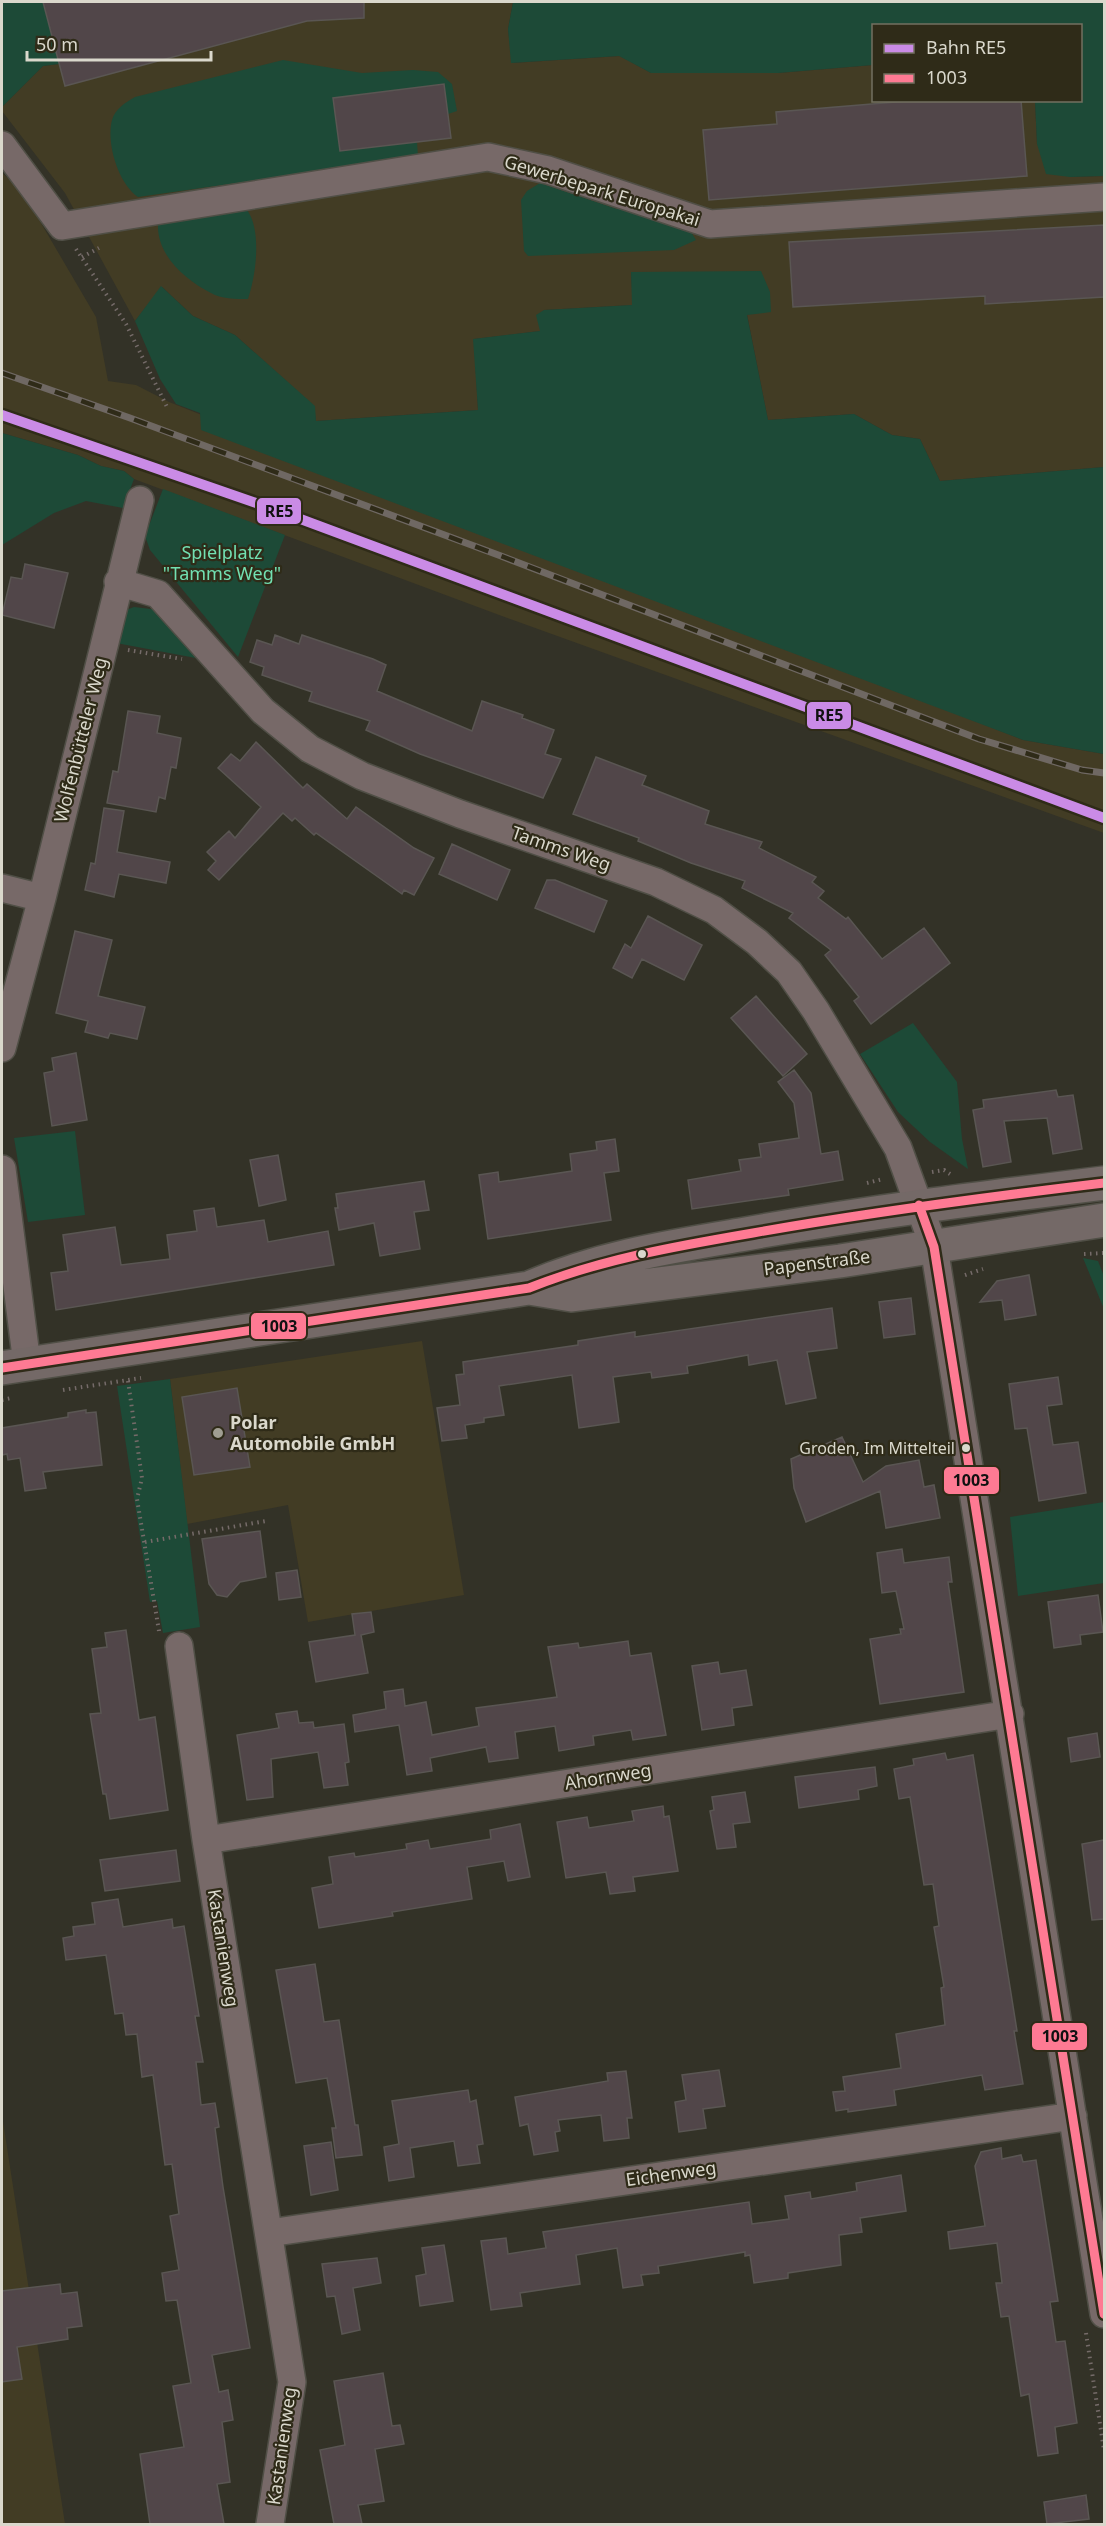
<svg xmlns="http://www.w3.org/2000/svg" width="1106" height="2526" font-family="'Noto Sans',sans-serif">
<rect width="100%" height="100%" fill="#333227"/>
<path fill="#423c24" d="M43,2H513L508,29L512,63L620,56L651,73H778L873,65L874,100L1035,101L1037,144L1070,177L1104,176V467L940,481L920,439L892,435L854,414L768,420L747,314L631,272L633,305L544,310L540,331L474,339L478,410L316,421L314,406L235,335L193,316L162,287L135,321L65,193L2,111V107L43,66L59,64Z
M2,173L21,189L96,317L108,381L136,385L169,402L1023,740L1104,754V833L513,620L134,479L124,471L101,466L78,455L2,433Z
M422,1341L464,1595L308,1622L288,1505L187,1524L170,1379Z
M2,2115L65,2524H2Z"/>
<path fill="#1d4a37" d="M2,2H43L59,64L43,66L2,107Z
M513,2H1104V176L1070,177L1046,174L1037,144L1035,101L1080,100V26H874L873,65L778,73H651L619,56L511,63L508,29Z
M283,60L362,73L413,70L438,72L452,84L457,111L448,114L444,84L333,98L340,151L417,142L418,157L138,197C118,183 106,143 112,120C115,109 126,102 135,97Z
M540,183L617,209L630,207L688,227L696,240L674,250L528,256L524,251L521,200L527,191Z
M247,210C262,230 256,276 248,299C236,299 221,299 211,293C185,280 157,255 158,225L169,220Z
M761,271L770,292L771,312L747,315L768,420L854,414L892,435L920,439L940,481L1104,467V754L1023,740L201,430L200,413L176,404L160,379L135,321L161,286L193,316L235,335L315,406L316,421L478,410L473,339L540,331L536,315L544,310L632,305L631,272Z
M2,433L78,455L101,466L124,471L134,479L123,508L86,501L54,513L2,545Z
M163,489L285,535L238,657L150,550L145,536Z
M134,607L159,610L201,659L116,643L126,610Z
M913,1023L957,1082L962,1139L968,1169L930,1142L898,1112L860,1054Z
M75,1131L85,1215L28,1222L14,1138Z
M1083,1258L1098,1261L1104,1276V1309Z
M170,1379L200,1627L163,1633L157,1601L150,1602L117,1386Z
M1104,1502V1583L1018,1596L1010,1517Z"/>
<path fill="#514649" stroke="#5a5653" stroke-width="1.5" d="M43,2H364V18L307,21L65,86Z
M444,84L451,138L340,151L333,98Z
M920,100H1021L1027,176L709,200L703,130L777,124L776,112Z
M1104,225V297L985,304V296L793,307L789,242Z
M25,564L68,573L54,628L2,615L11,577L22,579Z
M275,635L299,644L302,635L373,659L386,665L377,691L472,731L482,701L523,715L522,718L554,730L545,754L561,759L543,798L420,754L366,730L370,721L309,701L312,692L262,675L264,667L250,662L257,640L272,645Z
M128,711L160,716L157,733L181,738L176,768L171,767L165,799L159,797L156,812L107,803L113,771L118,772Z
M256,742L303,788L307,784L347,819L356,807L414,848L434,858L414,895L404,890L402,894L316,833L314,835L295,818L292,821L283,813L219,880L208,870L216,861L207,852L229,831L235,838L261,807L218,768L231,754L240,761Z
M596,757L646,776L642,785L709,811L705,824L762,842L759,848L816,877L812,882L824,891L818,898L846,919L848,917L882,959L924,928L950,963L871,1024L854,1001L859,997L825,955L831,950L789,918L793,913L742,888L745,881L691,863L638,841L639,838L573,814Z
M104,808L124,811L117,852L170,862L166,883L119,874L114,897L85,890L91,863L95,864Z
M452,844L510,870L497,900L439,874Z
M547,880H555L607,901L594,932L535,908Z
M648,916L702,945L684,980L642,959L632,978L613,968L625,944L631,948Z
M75,931L112,940L98,996L145,1007L137,1039L110,1033L108,1038L85,1032L88,1021L56,1013Z
M756,996L807,1054L783,1076L731,1018Z
M76,1053L87,1120L52,1126L44,1073L54,1071L52,1058Z
M794,1070L811,1093L821,1154L838,1151L843,1180L788,1189L789,1195L692,1209L688,1180L741,1171L739,1160L761,1157L759,1144L799,1138L794,1103L778,1082Z
M1056,1090L1058,1097L1073,1095L1082,1149L1053,1154L1047,1118L1004,1121L1011,1162L983,1167L973,1110L984,1108L983,1100Z
M615,1139L619,1171L604,1173L611,1220L488,1239L479,1175L498,1172L499,1182L572,1171L570,1154L597,1150L596,1142Z
M278,1155L286,1200L259,1206L250,1160Z
M424,1181L429,1210L414,1212L420,1249L380,1256L374,1223L339,1230L335,1208H338L336,1194Z
M214,1208L217,1227L264,1220L268,1242L328,1231L334,1265L56,1310L51,1273L68,1271L63,1235L115,1227L121,1265L170,1259L167,1235L197,1231L194,1211Z
M1029,1275L1036,1315L1005,1320L1002,1300L980,1302L997,1281Z
M911,1298L915,1334L884,1338L879,1302Z
M832,1308L837,1348L807,1352L816,1398L786,1404L777,1360L749,1365L748,1355L687,1366L688,1373L652,1378L651,1372L613,1377L619,1422L579,1428L572,1375L499,1386L504,1415L484,1418V1422L465,1425L467,1438L442,1441L437,1408L460,1405L456,1375L464,1374L463,1362L578,1345V1341L635,1332V1337Z
M1058,1377L1062,1404L1047,1406L1053,1445L1078,1442L1086,1493L1039,1501L1027,1428L1015,1429L1009,1384Z
M237,1388L250,1467L194,1475L182,1397Z
M86,1410V1413L96,1412L102,1465L43,1472L46,1488L25,1491L20,1458L8,1460L7,1454L2,1455V1428L68,1417V1413Z
M842,1437L863,1482L886,1466L919,1460L924,1487L934,1485L940,1518L886,1528L880,1491L806,1522L794,1488L791,1459Z
M260,1531L266,1577L240,1582L227,1597L217,1595L209,1584L202,1539Z
M902,1549L904,1563L949,1557L952,1582H948L964,1692L880,1704L870,1639L901,1634L900,1629H904L896,1591L882,1593L877,1553Z
M297,1570L301,1597L279,1600L276,1573Z
M1098,1595L1103,1632L1080,1635L1081,1644L1054,1648L1048,1602Z
M371,1612L374,1632L361,1635L368,1673L316,1682L309,1642L355,1635L352,1614Z
M126,1630L139,1720L155,1717L168,1810L110,1819L106,1794H103L90,1714L101,1713L92,1649L107,1647L105,1633Z
M628,1641L630,1656L651,1653L666,1735L633,1740L631,1730L593,1736L594,1745L559,1751L555,1726L515,1732L518,1758L489,1762L486,1747L430,1758L432,1771L407,1775L399,1725L355,1732L353,1715L386,1709L384,1692L403,1689L405,1706L426,1702L432,1735L479,1726L476,1708L557,1697L548,1647L578,1643L579,1648Z
M718,1662L720,1674L746,1670L752,1705L732,1708L734,1725L702,1730L692,1666Z
M297,1711L299,1723L313,1722L314,1728L344,1724L349,1762L345,1763L348,1785L324,1788L318,1752L271,1759L273,1797L247,1800L237,1735L279,1728L276,1714Z
M1097,1733L1100,1757L1071,1762L1068,1738Z
M945,1753L947,1760L973,1755L1017,2031H1014L1023,2084L985,2090L982,2075L894,2090L896,2105L848,2112V2109L836,2111L833,2092L845,2091L843,2077L901,2068L896,2034L945,2025L941,1988L944,1987L934,1927L939,1926L933,1884L924,1885L910,1797L899,1799L894,1769L914,1765L913,1759Z
M875,1767L877,1786L858,1790L859,1799L799,1808L795,1777Z
M745,1792L750,1822L733,1824L736,1847L717,1849L710,1811L714,1810L712,1797Z
M663,1806L664,1817L669,1816L678,1871L633,1877L635,1891L610,1894L606,1872L566,1878L557,1822L587,1817L589,1828L634,1821L632,1811Z
M520,1824L530,1877L508,1881L504,1861L467,1867L472,1899L392,1912L393,1916L319,1928L312,1888L333,1884L329,1857L354,1853L355,1857L407,1849L406,1844L428,1840L430,1849L491,1839L490,1830Z
M1104,1840V1919L1092,1920L1082,1844Z
M176,1850L180,1881L105,1891L100,1860Z
M118,1899L123,1927L172,1919L173,1928L184,1926L199,2016H195L203,2062H196L201,2105L215,2103L219,2127L215,2128L223,2187L250,2348L212,2355L219,2392L228,2390L233,2420L222,2422L230,2482L217,2484L224,2524H150L140,2454L184,2447L173,2386L191,2383L177,2300L166,2301L162,2273L179,2270L170,2216L179,2214L172,2164L165,2165L153,2075L142,2077L137,2034L126,2035L123,2013L115,2014L106,1955L66,1960L63,1938L74,1936L73,1927L95,1924L92,1903Z
M315,1964L324,2022L339,2020L355,2125H358L362,2155L336,2158L332,2128H336L327,2078L296,2083L276,1970Z
M719,2070L725,2106L703,2109L706,2128L679,2132L675,2102L686,2100L682,2075Z
M626,2071L632,2118H627L629,2138L604,2141L601,2115L558,2120L560,2131L555,2132L558,2151L534,2155L528,2124L520,2126L515,2097L608,2081L607,2073Z
M468,2090L470,2102L476,2100L483,2144L477,2145L480,2163L458,2166L454,2141L410,2148L414,2177L389,2181L384,2147L399,2144L392,2101Z
M331,2142L338,2190L311,2195L304,2146Z
M1001,2148L1002,2159L1021,2155L1023,2162L1036,2160L1058,2301L1050,2302L1056,2342L1065,2341L1077,2423L1055,2427L1058,2453L1038,2456L1029,2394L1021,2396L1009,2316L1001,2317L996,2283H1002L997,2243L950,2249L948,2232L985,2226L975,2166L981,2152Z
M901,2175L906,2211L860,2218L862,2232L839,2235L841,2265L788,2273V2278L754,2283L750,2255L745,2256V2252L658,2266L659,2273L641,2275L643,2285L623,2288L617,2248L576,2255L580,2284L520,2293L522,2306L491,2310L481,2241L506,2238L508,2254L546,2248L543,2232L749,2202L752,2224L789,2219L785,2196L810,2192L811,2199L857,2191L856,2183Z
M444,2245L453,2301L420,2306L416,2276L426,2274L422,2248Z
M377,2258L381,2283L353,2288L360,2330L342,2334L335,2296L327,2297L322,2264Z
M60,2284L61,2294L77,2292L82,2326L67,2328L68,2339L17,2347L22,2379L2,2382V2291Z
M383,2373L392,2426L400,2425L404,2444L375,2449L384,2501L358,2505L362,2524H334L320,2450L345,2445L334,2381Z
M1086,2495L1089,2519L1047,2524L1044,2502Z"/>
<g fill="none" stroke-linecap="round" stroke-linejoin="round">
<defs>
<path id="minor" d="M2,145L62,226L488,157L548,170L710,224L1104,197
M118,582L158,594L263,711L310,749L362,776L460,814L656,882L714,910L757,942L789,972L816,1011L898,1148L934,1247L1104,2314
M2,888L42,898L140,500
M2,1048L42,898
M2,1169L27,1364
M179,1646L206,1840L292,2382L270,2524
M206,1840L1010,1714
M269,2233L1073,2116"/>
<path id="major" d="M529,1288L572,1295L840,1261L1104,1220
M2,1368L529,1288C597,1258 668,1247 740,1235C861,1213 982,1198 1104,1183"/>
</defs>
<use href="#minor" stroke="#504f46" stroke-width="30"/>
<use href="#major" stroke="#504f46" stroke-width="36"/>
<path stroke="#756b69" stroke-width="4" stroke-dasharray="1.5 4.5" stroke-linecap="butt" d="M76,249L126,324L168,409
M82,257L99,248
M128,650L182,659
M932,1172L944,1170L950,1174
M867,1183L883,1179
M1084,1254L1104,1253
M965,1275L983,1269
M128,1381L142,1478L137,1499L159,1631
M63,1390L141,1378
M2,1400L11,1398
M145,1542L266,1521
M1086,2333L1104,2450"/>
<use href="#minor" stroke="#776968" stroke-width="27"/>
<use href="#major" stroke="#746967" stroke-width="33"/>
<defs>
<path id="rail" d="M2,373L130,418L501,556L979,739L1082,770L1104,773"/>
</defs>
<use href="#rail" stroke="#6f6863" stroke-width="7"/>
<use href="#rail" stroke="#2f2b18" stroke-width="4.5" stroke-dasharray="14" stroke-linecap="butt"/>
<defs>
<path id="bus-1" d="M919,1205L934,1247L1104,2314
M2,1368L529,1288C602,1259 677,1246 753,1233C870,1212 987,1197 1104,1183"/>
</defs>
<use href="#bus-1" stroke="#2f2b18" stroke-width="14"/>
<use href="#bus-1" stroke="#fe7a93" stroke-width="9"/>
<defs>
<path id="rail-1" d="M2,415L279,511L1104,818"/>
</defs>
<use href="#rail-1" stroke="#2f2b18" stroke-width="15"/>
<use href="#rail-1" stroke="#ca8be6" stroke-width="10"/>
</g>
<g fill="#dad8cc" stroke="#2f2b18" stroke-width="2">
<circle cx="642" cy="1254" r="5"/>
<circle cx="966" cy="1448" r="5"/>
</g>
<circle fill="#a09e92" stroke="#2f2b18" stroke-width="2" cx="218" cy="1433" r="6"/>
<g text-anchor="middle" stroke-width="4.5" stroke-linejoin="round" paint-order="stroke">
<g font-size="16" fill="#dad8cc" stroke="#2f2b18" text-anchor="end">
<text x="955" y="1454">Groden, Im Mittelteil</text>
</g>
<g font-size="18" fill="#dad8cc" stroke="#2f2b18">
<text transform="translate(602 191) rotate(17)" y="6">Gewerbepark Europakai</text>
<text transform="translate(81 740) rotate(-76)" y="6">Wolfenbütteler Weg</text>
<text transform="translate(561 849) rotate(19)" y="6">Tamms Weg</text>
<text transform="translate(817 1263) rotate(-7)" y="6">Papenstraße</text>
<text transform="translate(608 1777) rotate(-9)" y="6">Ahornweg</text>
<text transform="translate(223 1948) rotate(81)" y="6">Kastanienweg</text>
<text transform="translate(671 2174) rotate(-8)" y="6">Eichenweg</text>
<text transform="translate(282 2446) rotate(-82)" y="6">Kastanienweg</text>
</g>
<g font-size="18" fill="#72e0b2" stroke="#2f2b18">
<text x="222" y="559">Spielplatz<tspan x="222" dy="21">"Tamms Weg"</tspan></text>
</g>
<g font-size="18" font-weight="bold" fill="#dad8cc" stroke="#2f2b18" text-anchor="start">
<text x="230" y="1429">Polar<tspan x="230" dy="21">Automobile GmbH</tspan></text>
</g>
</g>
<g stroke="#2f2b18" stroke-width="2">
<rect x="256" y="497" width="46" height="28" rx="6" fill="#ca8be6"/>
<rect x="806" y="701" width="46" height="29" rx="6" fill="#ca8be6"/>
<rect x="250" y="1312" width="57" height="28" rx="6" fill="#fe7a93"/>
<rect x="943" y="1466" width="57" height="29" rx="6" fill="#fe7a93"/>
<rect x="1031" y="2022" width="57" height="29" rx="6" fill="#fe7a93"/>
</g>
<g font-size="16" text-anchor="middle" font-weight="bold" fill="#111">
<text x="279" y="517">RE5</text>
<text x="829" y="721">RE5</text>
<text x="279" y="1332">1003</text>
<text x="971" y="1486">1003</text>
<text x="1060" y="2042">1003</text>
</g>
<rect width="1106" height="2526" fill="none" stroke="#dad8cc" stroke-width="6"/>
<rect x="872" y="24" width="210" height="78" fill="#2f2b18" stroke="#737060" stroke-width="1.5"/>
<rect x="884" y="44" width="30" height="9" fill="#ca8be6" stroke="#737060" stroke-width="1.5"/>
<text x="926" y="54" font-size="18" fill="#dad8cc">Bahn RE5</text>
<rect x="884" y="74" width="30" height="9" fill="#fe7a93" stroke="#737060" stroke-width="1.5"/>
<text x="926" y="84" font-size="18" fill="#dad8cc">1003</text>
<path d="M27 51v9h184v-9" fill="none" stroke="#dad8cc" stroke-width="3"/>
<text x="36" y="51" font-size="18" fill="#dad8cc" stroke="#2f2b18" stroke-width="4.5" paint-order="stroke">50 m</text>
</svg>
